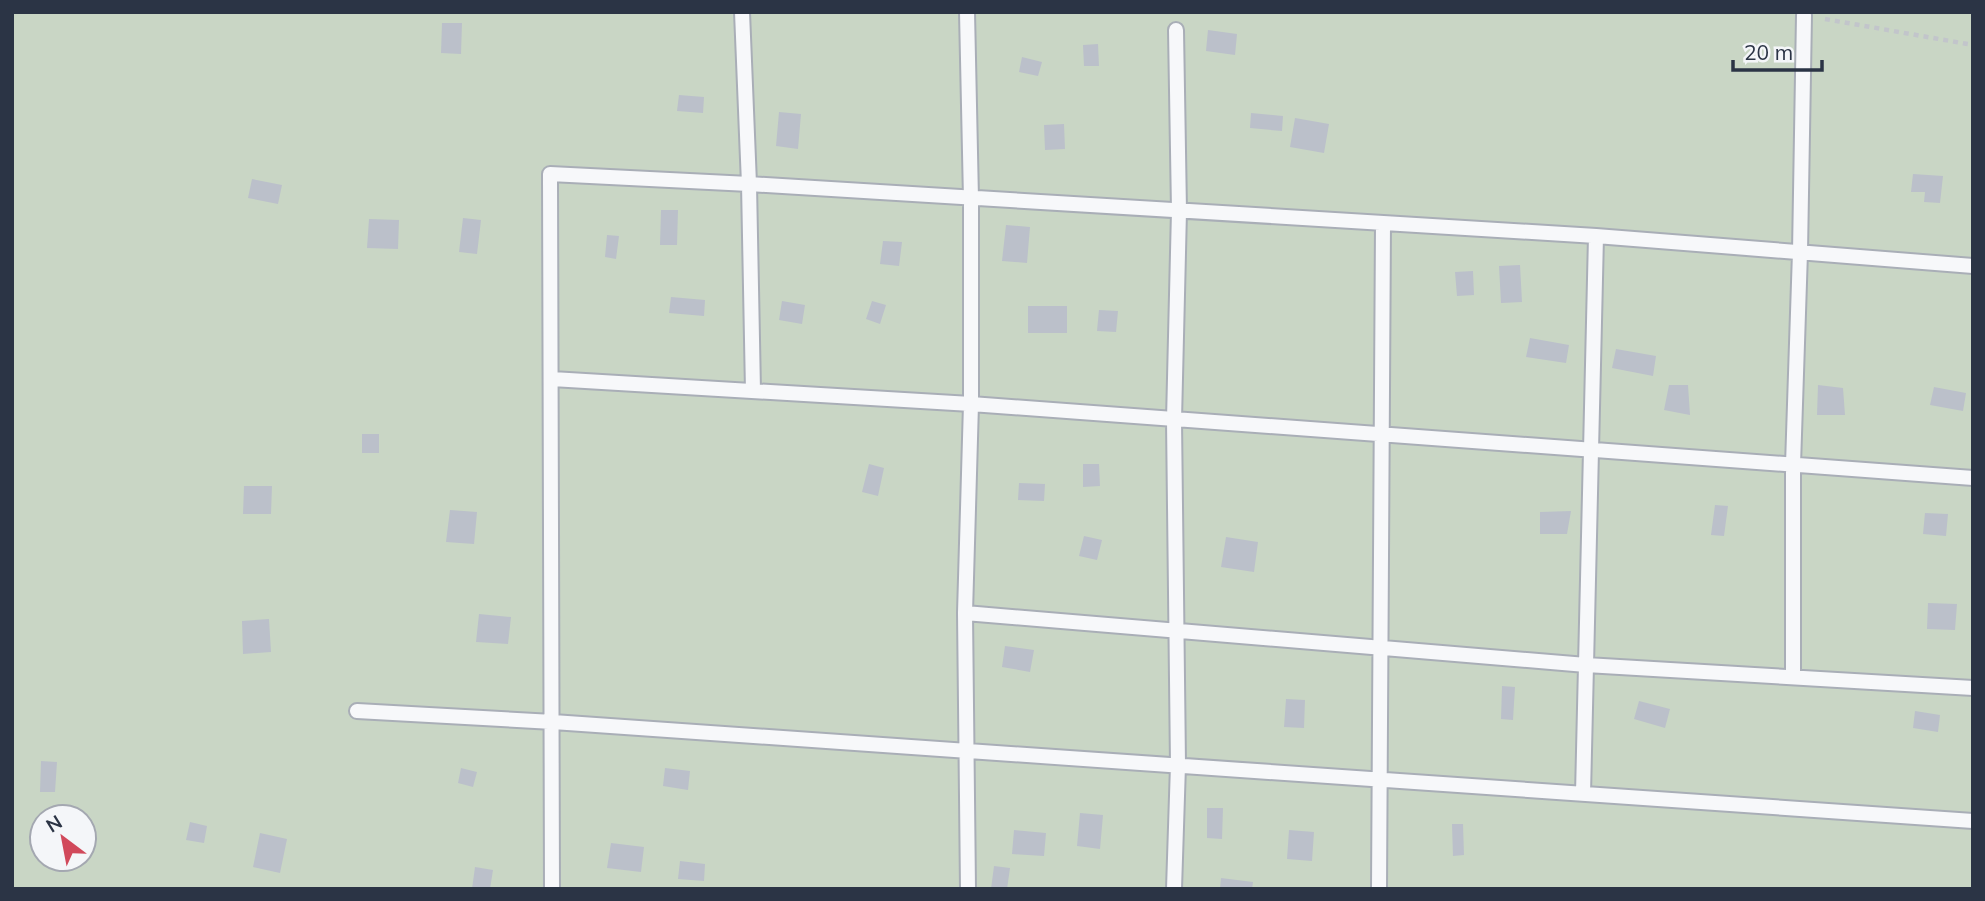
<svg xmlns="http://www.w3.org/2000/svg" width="1985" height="901" font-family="Mulish,sans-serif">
<rect width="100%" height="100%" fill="#e4e7ec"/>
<path fill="#c9d6c5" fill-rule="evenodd" d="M12,12H1973V889H12ZM42,817H84V859H42Z"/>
<path fill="#bbc0ca" d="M442,23H462L461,54L441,53Z
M1208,30L1237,34L1235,55L1206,51Z
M1098,44L1099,66H1084L1083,45Z
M1022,57L1042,62L1038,76L1019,72Z
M679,95L704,97L703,113L677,111Z
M779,112L801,114L798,149L776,146Z
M1251,113L1283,116L1282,131L1250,128Z
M1295,118L1329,124L1324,153L1290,147Z
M1064,124L1065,149L1045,150L1044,125Z
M1913,174L1943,176L1940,203L1924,202L1925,192H1911Z
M252,179L282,185L278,204L248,198Z
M661,210H678L677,245H660Z
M463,218L481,220L477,254L459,252Z
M369,219L399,220L398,249L367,248Z
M1006,225L1030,227L1027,263L1002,261Z
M607,235L619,236L616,259L605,257Z
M883,241L902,242L899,266L880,264Z
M1520,265L1522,302L1501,303L1499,266Z
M1473,271L1474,295L1457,296L1455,272Z
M671,297L705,300L704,316L669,313Z
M782,301L805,305L802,324L779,320Z
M872,301L886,305L880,324L866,319Z
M1028,306H1067V333H1028Z
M1099,310L1118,311L1116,332L1097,331Z
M1530,338L1569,345L1566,363L1526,357Z
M1616,349L1656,356L1653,376L1612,368Z
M1669,385H1688L1690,415L1664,410Z
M1818,385L1843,388L1845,415H1817Z
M1934,387L1966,393L1963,411L1930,405Z
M362,434H379V453H362Z
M869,464L884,468L878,496L862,492Z
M1083,464H1099L1100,486L1083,487Z
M1019,483L1045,484L1044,501L1018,500Z
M244,486H272L271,514H243Z
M1715,505L1728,506L1724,536L1711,535Z
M450,510L477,512L474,544L446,542Z
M1571,511L1567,534H1540V512Z
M1925,513L1948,514L1946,536L1923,534Z
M1084,536L1102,540L1097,560L1079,556Z
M1226,537L1258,542L1254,572L1221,567Z
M1928,603L1957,604L1955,630L1927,629Z
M479,614L511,617L508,644L476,642Z
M269,619L271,652L243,654L242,621Z
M1005,646L1034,650L1030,672L1002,667Z
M1502,686L1515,687L1513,720L1501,719Z
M1286,699L1305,700L1304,728L1284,727Z
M1639,701L1670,709L1665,728L1634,719Z
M1915,711L1940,715L1938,732L1913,728Z
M41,761L57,762L55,792H40Z
M461,768L477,772L473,787L458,783Z
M665,768L690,771L688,790L663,786Z
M1207,808H1223L1222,839L1207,838Z
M1080,813L1103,815L1100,849L1077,846Z
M190,822L207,826L204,843L186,840Z
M1452,824H1463L1464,855L1453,856Z
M1014,830L1046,833L1044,856L1012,854Z
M1289,830L1314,832L1312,861L1287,859Z
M260,833L287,839L280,873L253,867Z
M611,843L644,847L641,872L607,868Z
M680,861L705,864L704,881L678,879Z
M994,866L1010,868L1007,889H991Z
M475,867L493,870L490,889H472Z
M1221,878L1253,882L1252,889H1220Z"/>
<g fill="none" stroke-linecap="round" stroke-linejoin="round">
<defs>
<path id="lane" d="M742,12L749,184L753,391
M967,12L971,199V404L965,613L968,889
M552,379L971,404L1973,478
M965,613L1586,665L1973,688
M1793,677V465L1800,252L1804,15
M357,711L553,722L1973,821
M1583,794L1596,236
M552,889L550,174L749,184L1596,236L1973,266
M1174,889L1178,765L1174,420L1179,211L1176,30
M1379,889L1383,223"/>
</defs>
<use href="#lane" stroke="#a9aeb7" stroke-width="18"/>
<path stroke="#c2c5cb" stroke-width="4.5" stroke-dasharray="5 5" stroke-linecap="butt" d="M1825,19L1973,45"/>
<use href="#lane" stroke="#f7f8fa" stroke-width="14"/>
</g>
<rect width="1985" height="901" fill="none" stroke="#2b3445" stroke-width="28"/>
<g transform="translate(63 838) rotate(328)"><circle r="33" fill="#f4f6f9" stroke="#a4a8b1" stroke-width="2"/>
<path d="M0-5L12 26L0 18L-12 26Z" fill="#d1495b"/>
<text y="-10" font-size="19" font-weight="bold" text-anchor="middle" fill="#2b3445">N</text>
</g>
<path d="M1733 60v10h89v-10" fill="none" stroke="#2b3445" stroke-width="3.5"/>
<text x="1744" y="60" font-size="21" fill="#2b3445" stroke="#f4f6f9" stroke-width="5" paint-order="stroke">20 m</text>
</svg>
